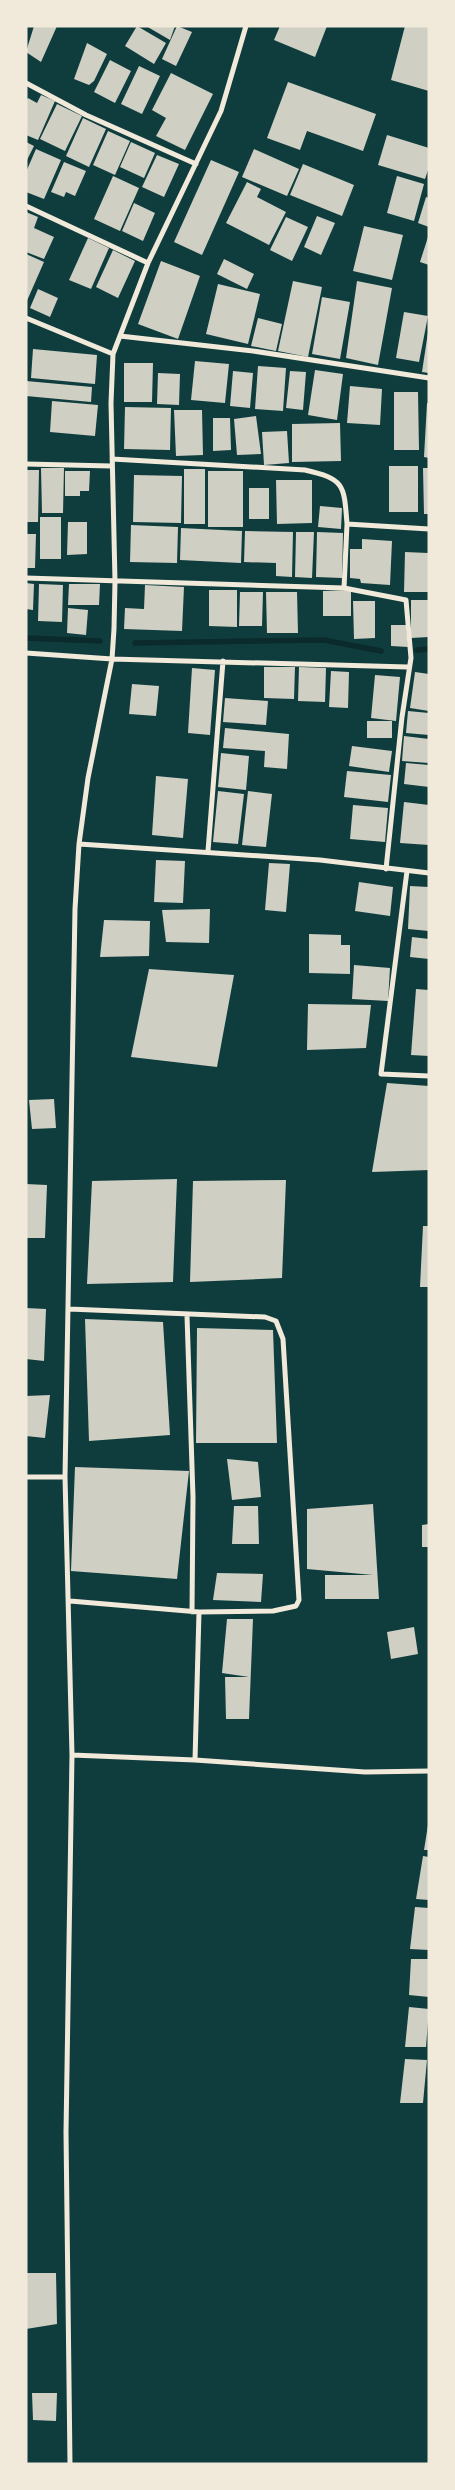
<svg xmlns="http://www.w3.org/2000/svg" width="455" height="2490" font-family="Jost,sans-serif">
<rect width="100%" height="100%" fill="#0f3d3e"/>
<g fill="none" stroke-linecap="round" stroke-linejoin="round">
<path stroke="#0a2a2b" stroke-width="5.5" d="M26,638L100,641
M135,643L324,640L381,651
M417,650L429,649"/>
</g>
<path fill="#cfcfc3" d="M34,26H57L41,62L26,52Z
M137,26L166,43L154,64L125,46Z
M146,26H175L170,40Z
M177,26L192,32L176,66L162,59Z
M280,26H327L315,57L274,40Z
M405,26H429V91L391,80Z
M87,43L107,54L94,81L89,85L74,79Z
M110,60L131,71L115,103L94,92Z
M139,66L160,76L142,114L121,104Z
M171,73L213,94L185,150L156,136L166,118L152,110Z
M288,82L376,114L363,151L307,131L300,150L267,138Z
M41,95L55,101L38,140L26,135V101L28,98L37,103Z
M57,104L82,116L65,151L40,139Z
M83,118L106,129L89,167L66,156Z
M108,131L130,141L115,175L93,165Z
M387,135L429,148V167L425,179L378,165Z
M26,142L34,146L26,162Z
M131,142L155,153L144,178L120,167Z
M36,149L61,160L44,199L26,192V172Z
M254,149L299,169L287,196L242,177Z
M157,155L179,164L164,197L142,187Z
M211,160L239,172L202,255L174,242Z
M64,162L86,171L75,196L66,192L64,197L51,192Z
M303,164L354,185L342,216L290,195Z
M113,176L139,188L120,231L94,219Z
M397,176L424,184L414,221L387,213Z
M247,182L261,189L257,197L286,212L269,245L226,223Z
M426,197L429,198V227L418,223Z
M134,203L155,213L143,241L122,231Z
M26,212L38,217L34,228L54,237L44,259L26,252Z
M317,216L335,223L321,255L304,247Z
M286,217L308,227L292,261L270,250Z
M364,226L403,235L392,280L353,271Z
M428,237H429V265L420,262Z
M88,238L109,248L91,289L69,280Z
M113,250L135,261L118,298L96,287Z
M26,254L44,262L26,303Z
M224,259L254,274L247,289L217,274Z
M161,261L200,276L178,339L138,324Z
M293,281L322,287L308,357L278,351Z
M357,281L392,288L378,365L346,358Z
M218,284L260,294L248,344L206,334Z
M38,289L58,298L50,317L30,308Z
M322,297L350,302L340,359L312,354Z
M404,312L428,316L419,362L396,358Z
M258,318L282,324L276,351L251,346Z
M428,332L429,333V373L422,372Z
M33,349L97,355L95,384L31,378Z
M195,361L229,364L225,403L191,400Z
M124,363H153L152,402H124Z
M258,366L286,368L283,411L255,409Z
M315,370L343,374L337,420L308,415Z
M233,371L253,373L250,408L230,406Z
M290,371L306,372L303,410L286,408Z
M158,373L180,374L179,405L157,404Z
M26,381L92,387L91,402L26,396Z
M350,386L382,389L380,425L347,423Z
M394,392H418L419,450H394Z
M52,401L98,405L95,436L50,432Z
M427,403H429V458L424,457Z
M125,407L171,408L170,450L124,449Z
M174,410H202L203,455L176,456Z
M256,416L261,454L237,455L234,419Z
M213,418H230L231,450L213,451Z
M340,423L341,461L292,462V424Z
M287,431L289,463L264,465L262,432Z
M389,466H418V512H389Z
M41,468H64L63,513H42Z
M423,468H429V514H424Z
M184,469H205V524H184Z
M26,470H39L38,522H26Z
M65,471H90L89,491H80V496H65Z
M208,471H243V527H208Z
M134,475L182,476L181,523L133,522Z
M276,480H312V523L277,524Z
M249,488H269V519H249Z
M320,506L342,508L341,529L318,527Z
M40,517H61V559H40Z
M68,522H87V554L67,555Z
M131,525L178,527L177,563L130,562Z
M181,528L242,531L241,563L180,560Z
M245,531L293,532L292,577L276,576V563L244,562Z
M296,532H314L312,578L295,577Z
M317,532L343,533L342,578L316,577Z
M26,534H36L35,568H26Z
M362,539L392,541L390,585L361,583L360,579L350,578V549H362Z
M405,552L428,553V592H404Z
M26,583L34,584L33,610L26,609Z
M39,584L63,585L62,622L38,621Z
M69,584H100L99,605H68Z
M145,585L184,587L182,631L124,629L125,608L144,609Z
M209,590H237V627L209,626Z
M351,590V616H323V591Z
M240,592H263L262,626H239Z
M266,592H297L298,633H267Z
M411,600H429V637L411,638Z
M353,601H375V638L354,639Z
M68,608L88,610L86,635L67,633Z
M391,625H406L408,647L391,646Z
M264,667H295L294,699L264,698Z
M299,667L326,668L325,702L298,701Z
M192,668L215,670L210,735L188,733Z
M331,671L349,672L348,708L329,707Z
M415,672L429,674V711L410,708Z
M375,675L400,677L396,721L371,718Z
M132,684L159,686L156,716L129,714Z
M225,698L268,701L266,725L223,722Z
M408,711L429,713V735L406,733Z
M367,721H392V738H367Z
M225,728L289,734L287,769L264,767L265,751L223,748Z
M404,736L429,739V763L402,761Z
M352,746L392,751L389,772L349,766Z
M221,753L249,756L246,790L218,787Z
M406,763L429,765V787L404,784Z
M347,771L391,775L388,802L344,797Z
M156,776L188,779L183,838L152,835Z
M218,791L244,794L238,844L213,842Z
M248,791L272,794L266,847L242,845Z
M404,802L429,805V845L400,843Z
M353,805L388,808L385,842L350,839Z
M156,860L185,861L183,903L154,902Z
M269,863L290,864L286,912L265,910Z
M359,882L393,887L390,916L355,911Z
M410,886L429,887V931L408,929Z
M210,909L209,943L166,942L162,910Z
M104,920L150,921L149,956L100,957Z
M309,934L341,935V945H350V974L309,973Z
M412,937L429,939V959L410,957Z
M354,965L390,968L388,1001L352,999Z
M149,969L234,975L217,1067L131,1057Z
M416,989L429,990V1056L411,1055Z
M308,1004L371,1005L366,1048L307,1050Z
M387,1083L429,1086V1170L372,1172Z
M54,1099L56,1128L32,1129L29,1100Z
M177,1179L173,1282L87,1284L92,1181Z
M286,1180L282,1278L190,1282L193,1181Z
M26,1184L47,1185L45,1238H26Z
M423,1226H429V1287H420Z
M26,1308L46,1309L44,1361L26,1359Z
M85,1319L163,1322L170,1435L89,1441Z
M197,1328L273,1330L277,1443H196Z
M50,1395L45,1438L26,1436V1396Z
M227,1459L258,1462L261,1497L232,1500Z
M75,1467L189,1471L177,1579L71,1571Z
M373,1504L379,1599H325V1575H373L307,1569V1509Z
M234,1506H258L259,1544H232Z
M429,1524V1547H422V1525Z
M217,1573L263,1574L261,1602L213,1600Z
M227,1619H253L249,1719H226L225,1677H249L222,1673Z
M414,1627L418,1654L391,1659L387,1632Z
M428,1825H429V1850H424Z
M423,1856L429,1857V1900L416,1899Z
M415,1907L429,1908V1950L410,1949Z
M411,1959H429V1997L409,1995Z
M409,2007L429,2009L426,2047H405Z
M405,2059L427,2060L423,2103H400Z
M26,2273H56L57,2324L26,2329Z
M32,2393H57L56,2421L33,2420Z"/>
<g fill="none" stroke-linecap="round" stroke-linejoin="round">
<path stroke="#f1e9da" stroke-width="5" d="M26,83L86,115L196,164
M26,206L148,263
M26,318L113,354
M120,336L253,351L429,378
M112,459L305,470C345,479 344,485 347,524L429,529
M26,464L111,466
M347,524L344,588L406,600L411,658L402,717L386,869
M26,578L344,588
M26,653L112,659L408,667
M79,844L320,860L429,873
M208,851L223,661
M407,871L381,1074L429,1076
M69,1309L265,1317L276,1321L283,1339L299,1600L296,1606L273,1611L199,1612L70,1601
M187,1316L193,1497L192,1612
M26,1477H65
M72,1755L195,1760L365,1772L429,1771
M195,1760L199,1612
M70,2464L66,2132L72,1755L65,1477L75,909L79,844L88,778L112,659L114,629L115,581L111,403L113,354L148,263L221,111L246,26"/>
</g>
<rect width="455" height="2490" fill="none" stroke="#f1e9da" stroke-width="55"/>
</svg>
